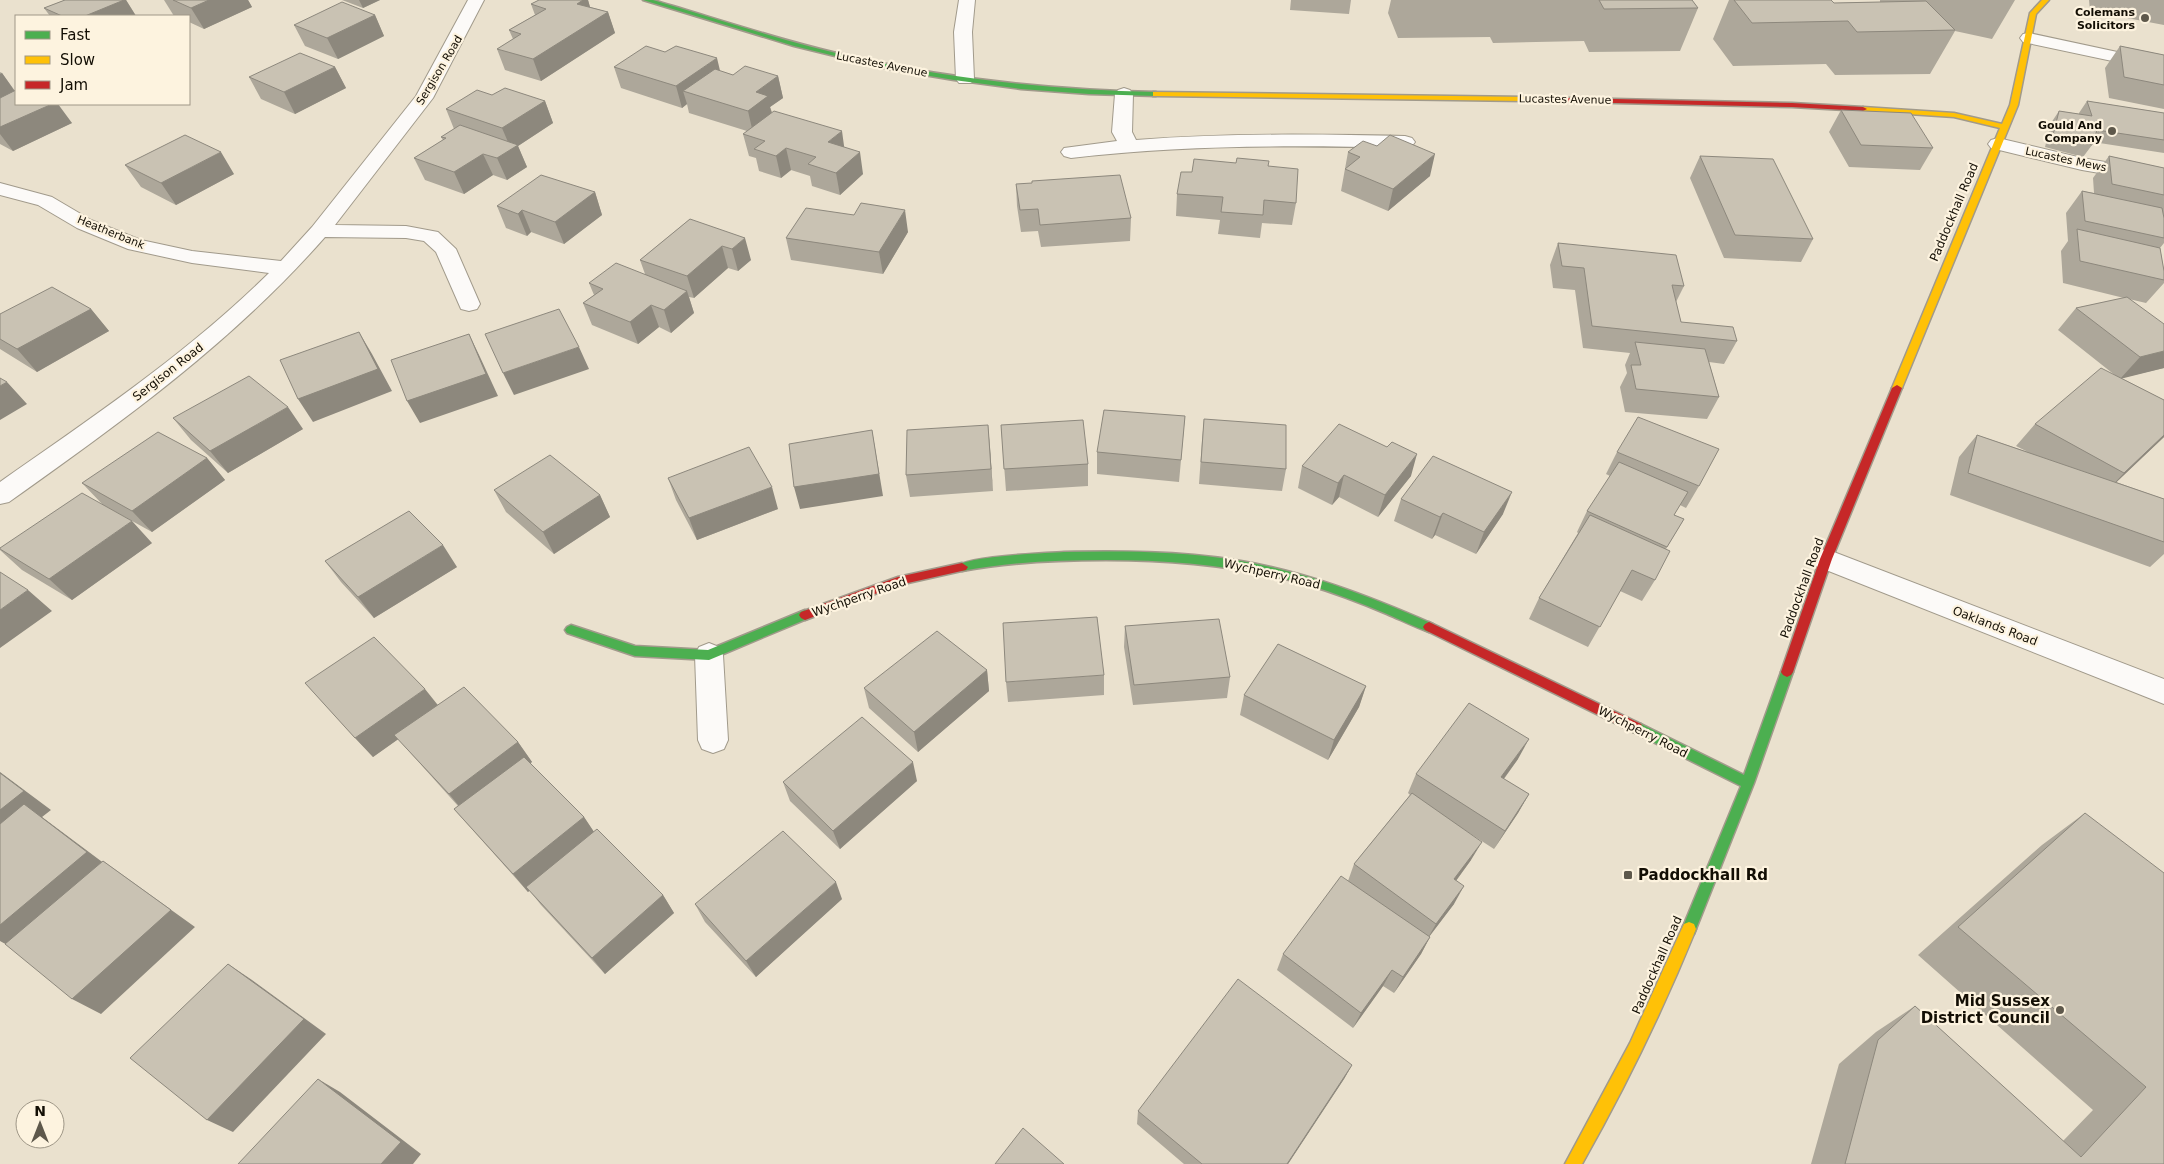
<svg xmlns="http://www.w3.org/2000/svg" width="2164" height="1164" font-family="'DejaVu Sans',sans-serif">
<rect width="100%" height="100%" fill="#eae1ce"/>
<g fill="none" stroke-linecap="round" stroke-linejoin="round">
<defs>
<path id="lane" d="M2029,33L2164,62V72L2023,42L2020,38L2023,34Z
M1124,88L1130,90L1133,94L1132,132L1136,140C1225,133 1315,134 1405,136L1412,138L1415,142L1412,146L1405,148C1293,145 1182,145 1071,158L1064,156L1061,152L1064,148L1117,141L1112,132L1115,94L1118,90Z
M1998,138L2082,158L2164,172V184L2082,170L1991,148L1988,144L1991,140Z"/>
<path id="street" d="M468,0H484L433,98L335,225L406,226L438,232L456,249L480,304L477,309L469,311L461,309L436,252L424,241L406,238L325,237C233,342 122,422 9,502L0,504V482C93,417 188,353 269,273L192,263L128,249L77,228L38,205L0,195V183L52,197L91,220L141,240L192,251L281,261L312,227L416,96Z
M959,0H975L972,32L974,79L971,83H959L956,79L954,32Z
M1826,549L2164,679V704L1816,566L1812,559L1816,552Z
M709,643L719,647L723,655L728,740L724,749L713,753L702,749L698,740L695,655L699,647Z"/>
<path id="fast" d="M643,0H653C721,20 789,43 858,58C956,80 1056,90 1156,92L1160,94L1156,96L1089,94L1021,89L954,80L888,69L794,46Z
M1064,552C1121,551 1178,551 1235,560C1304,571 1369,596 1433,624L1435,627L1433,630L1429,632C1415,627 1401,620 1387,614C1361,603 1335,593 1308,585C1242,566 1175,560 1106,560C1057,560 1010,562 962,571L956,567C964,556 1047,553 1064,552Z
M805,610L809,612L811,615L809,618L709,660L635,656L567,633L565,630L567,627L571,625L635,646L708,650Z
M1787,667L1791,669L1793,672L1754,783L1696,929L1694,934L1689,936L1684,934L1682,929L1741,786L1633,732L1631,728L1633,724L1637,723L1641,724L1744,775L1781,672L1783,669Z"/>
<path id="slow" d="M2042,0H2049L2036,14L2018,105L1902,388L1897,391L1894,390L1892,388L2000,128L1954,117L1863,111L1859,109L1863,107L1954,113L2002,124L2010,105L2030,13Z
M1153,92L1529,97L1533,99L1529,101L1156,96H1153Z
M1689,922L1694,924L1696,929C1663,1010 1625,1088 1582,1164H1565L1630,1043L1684,924Z"/>
<path id="jam" d="M1526,97L1792,103L1863,107L1867,109L1863,111L1792,107L1529,101L1525,99Z
M1897,385L1902,388L1832,559L1793,672L1791,675L1787,677L1783,675L1781,672L1820,559L1892,388Z
M962,563L968,567L966,570L899,585L805,620L801,618L799,615L801,612L898,577Z
M1429,622L1641,724L1643,728L1641,732L1637,733L1633,732L1425,630L1423,627L1425,624Z"/>
</defs>
<use href="#lane" stroke="#a19a8b" stroke-width="2"/>
<use href="#street" stroke="#a19a8b" stroke-width="2"/>
<use href="#fast" stroke="#a19a8b" stroke-width="3"/>
<use href="#slow" stroke="#a19a8b" stroke-width="3"/>
<use href="#jam" stroke="#a19a8b" stroke-width="3"/>
<use href="#lane" fill="#fcfaf8" fill-rule="evenodd"/>
<use href="#street" fill="#fcfaf8" fill-rule="evenodd"/>
<use href="#fast" fill="#4caf50" fill-rule="evenodd"/>
<use href="#slow" fill="#ffc107" fill-rule="evenodd"/>
<use href="#jam" fill="#c62828" fill-rule="evenodd"/>
</g>
<path fill="#ada79a" d="M65,0H126L136,16H50L44,8Z
M164,0H248L252,7L204,29L189,22V16H174Z
M342,0H380L363,8Z
M539,0H588L590,7L608,12L615,33L541,81L505,70L497,49L513,39L509,30L535,15L531,4Z
M1291,0H1351L1349,14L1290,10Z
M1391,0H1692L1698,8L1680,51L1589,52L1584,41L1493,43L1490,37L1398,38L1388,13Z
M1729,0H1831L1834,3L1880,2V0H2015L1992,39L1955,31L1930,74L1835,75L1826,64L1733,66L1713,39Z
M2089,0H2164V25L2090,11Z
M375,15L384,36L338,59L305,46L294,25Z
M2120,46L2164,55V109L2109,98L2105,68Z
M335,67L346,88L295,114L261,99L249,77Z
M614,67L720,71L733,75L778,76L783,98L770,107L772,112L844,148L863,174L840,195L812,186L810,176L791,170L781,178L759,171L756,158L749,156L743,134L747,131L689,113L687,104L682,108L621,88Z
M0,72L2,73L15,91L72,123L13,151L0,144Z
M492,95L545,101L553,123L518,146L527,167L507,180L493,175L464,194L425,180L414,158L443,140L441,137L454,129L446,109Z
M2087,101L2164,113V153L2093,142L2092,145L2083,157L2045,147L2051,123L2059,111L2079,114V113Z
M1841,110L1933,148L1920,170L1849,167L1829,132Z
M1348,152L1430,176L1388,211L1341,191Z
M1700,156L1813,239L1801,262L1724,258L1690,178Z
M2109,156L2164,168V243L2160,248L2164,271V283L2146,303L2129,299L2164,368L2121,378L2164,400V437L2116,482L2164,499V554L2150,567L1950,495L1959,457L1977,435L2028,452L2016,446L2035,424L2116,376L2058,330L2076,308L2124,298L2063,283L2061,251L2068,241L2066,213L2082,191L2094,193L2093,178Z
M125,165L234,174L176,205L141,187Z
M1268,166L1296,203L1292,225L1262,223L1260,238L1218,234L1220,220L1176,216L1177,194L1192,172Z
M1016,184L1131,218L1130,241L1041,247L1038,231L1021,232L1017,206Z
M595,192L602,215L564,244L531,232L527,236L506,228L497,206Z
M854,215L908,232L883,274L791,260L786,238Z
M690,219L751,260L738,271L728,268L694,298L689,297L694,313L671,333L659,327L638,344L592,325L583,303L594,295L589,283L645,274L640,260Z
M1558,243L1684,286L1676,302L1681,322L1737,341L1724,364L1709,362L1719,397L1707,419L1625,412L1620,387L1627,373L1625,365L1630,353L1583,348L1575,290L1553,288L1550,265Z
M91,309L109,331L37,372L0,349V314Z
M1185,416L1179,482L1097,474V452Z
M173,418L303,429L228,473L191,440Z
M1204,419L1286,469L1282,491L1199,484L1202,441Z
M988,425L993,491L910,497L906,475Z
M1001,425L1088,464V486L1006,491Z
M1387,447L1411,476L1378,517L1339,497L1332,505L1298,488L1302,466Z
M1617,452L1699,486L1686,508L1680,505L1674,515L1684,519L1666,549L1655,580L1642,601L1620,591L1588,647L1529,619L1539,598L1578,533L1577,532L1587,511L1610,476L1606,474Z
M207,458L225,480L152,532L103,505L82,483Z
M668,478L778,509L697,540L676,500Z
M494,490L600,495L610,517L554,554L506,512Z
M1401,499L1503,514L1476,554L1435,535L1432,539L1394,521Z
M152,543L72,600L22,570L0,550Z
M325,561L457,567L374,618L341,582Z
M1125,626L1230,677L1227,698L1133,705L1124,647Z
M987,670L989,691L918,752L869,708L864,688Z
M1104,675V695L1008,702L1006,682Z
M305,683L438,705L518,742L532,762L530,763L584,817L594,832L663,895L674,913L605,974L541,905L529,890L528,892L470,827L454,809L458,806L398,739L373,757Z
M1366,686L1359,707L1328,760L1240,715L1244,695Z
M1518,759L1504,779L1529,794L1518,813L1494,849L1460,827L1471,860L1456,881L1454,904L1429,936L1430,937L1421,954L1394,993L1383,986L1353,1028L1277,970L1283,954L1348,881L1354,864L1410,795L1408,793L1416,774Z
M917,781L840,849L790,801L783,782Z
M2085,813L2164,1164H1811L1839,1064L1876,1032L1915,1006L2063,1141L2093,1110L1918,955L2042,845Z
M842,899L756,977L705,922L695,904Z
M1352,1065L1344,1079L1288,1164H1184L1137,1124L1138,1111Z"/>
<path fill="#8d887d" d="M124,0H126L136,16H85Z
M209,0H248L252,7L204,29L191,8Z
M359,0H380L363,8Z
M583,0H588L593,18L577,4Z
M608,12L615,33L541,81L533,59Z
M375,15L384,36L338,59L327,38Z
M717,58L722,79L683,91L687,104L682,108L676,86Z
M335,67L346,88L295,114L284,92Z
M2,73L16,93L0,102V74Z
M778,76L783,98L770,107L773,118L753,133L748,111L756,92Z
M545,101L553,123L518,146L527,167L507,180L497,158L511,149L502,128Z
M52,104H58L72,123L13,151L0,134V127Z
M842,131L845,153L828,142Z
M786,148L791,170L781,178L776,156Z
M221,152L234,174L176,205L161,183Z
M860,152L863,174L840,195L836,173Z
M483,154L493,175L464,194L454,172Z
M1435,154L1430,176L1388,211L1393,189Z
M595,192L602,215L564,244L555,222Z
M522,210L531,232L527,236L518,214Z
M905,210L908,232L883,274L879,252Z
M745,238L751,260L738,271L732,249Z
M722,246L728,268L694,298L687,276Z
M687,291L694,313L671,333L664,310Z
M651,305L659,327L638,344L630,322Z
M91,309L109,331L37,372L17,349Z
M359,332L372,354L392,391L313,422L298,399Z
M469,334L480,357L498,396L420,423L407,401Z
M579,347L589,369L514,395L503,373Z
M2164,351V368L2120,379L2140,357Z
M7,382L27,404L0,420V386Z
M288,407L303,429L228,473L210,451Z
M988,425L990,448L993,491L991,469Z
M872,430L883,496L800,509L794,487Z
M2164,435V437L2103,495L2124,473Z
M1417,454L1411,476L1378,517L1385,495Z
M207,458L225,480L152,532L132,511Z
M1344,475L1339,497L1332,505L1338,483Z
M772,487L778,509L697,540L689,518Z
M1512,492L1503,514L1476,554L1484,532Z
M600,495L610,517L554,554L543,532Z
M1443,513L1435,535L1432,539L1440,517Z
M132,521L152,543L72,600L49,579Z
M443,545L457,567L374,618L358,597Z
M28,590L52,611L0,648V610Z
M987,670L989,691L918,752L914,732Z
M1366,686L1359,707L1328,760L1334,740Z
M425,689L441,709L373,757L355,738Z
M1529,739L1518,759L1491,796L1501,777Z
M518,742L532,762L465,813L449,794Z
M913,762L917,781L840,849L833,831Z
M0,772L51,810L42,817L113,870L18,951L0,941Z
M1529,794L1518,813L1494,849L1505,831Z
M584,817L596,835L528,892L513,874Z
M1482,842L1471,860L1444,897L1454,879Z
M103,861L195,927L101,1014L72,999Z
M836,882L842,899L756,977L746,961Z
M1464,886L1454,904L1426,941L1436,924Z
M663,895L674,913L605,974L592,958Z
M1430,937L1421,954L1394,993L1403,977Z
M228,964L252,980L326,1034L233,1132L207,1120Z
M1392,970L1383,986L1353,1028L1361,1013Z
M1352,1065L1344,1079L1288,1164H1287Z
M318,1079L340,1092L421,1154L413,1164H381Z"/>
<path fill="#c9c2b3" stroke="#8d887d" d="M65,0H124L85,16H62L44,8Z
M173,0H209L191,8Z
M539,0H583L577,4L608,12L533,59L497,49L521,34L509,30L546,9L531,4Z
M1599,0H1692L1698,8L1604,9Z
M1734,0H1831L1834,3L1926,1L1955,30L1857,32L1848,21L1752,23Z
M342,2L375,15L327,38L294,25Z
M646,46L665,52L676,46L717,58L676,86L614,67Z
M2120,46L2164,55V85L2124,77Z
M300,53L335,67L284,92L249,77Z
M745,66L778,76L756,92L768,96L748,111L683,91L715,69L733,75Z
M505,88L545,101L502,128L446,109L477,90L492,95Z
M16,90V104H52L0,127V98Z
M2087,101L2164,113V140L2097,130L2092,145L2053,135L2059,111L2092,116Z
M1841,110L1911,113L1933,148L1861,145Z
M774,111L842,131L828,142L860,152L836,173L808,164L816,157L786,148L776,156L754,149L765,141L743,134Z
M460,125L518,145L497,158L483,154L454,172L414,158L446,138L441,137Z
M185,135L221,152L161,183L125,165Z
M1390,135L1435,154L1393,189L1345,169L1360,157L1348,152L1363,141L1377,146Z
M1700,156L1773,159L1813,239L1735,235Z
M2109,156L2164,168V195L2112,184Z
M1237,158L1269,161L1268,166L1298,169L1296,203L1264,200L1263,215L1221,212L1223,197L1177,194L1181,172H1192L1194,159L1236,163Z
M541,175L595,192L555,222L522,210L518,214L497,206Z
M1120,175L1131,218L1040,225L1038,209L1020,210L1016,184L1032,183V181Z
M2082,191L2162,208L2164,218V238L2085,221Z
M861,203L905,210L879,252L786,238L806,208L854,215Z
M690,219L745,238L732,249L722,246L687,276L640,260Z
M2077,229L2160,248L2164,271V280L2080,261Z
M1558,243L1676,255L1684,286L1672,285L1681,322L1733,327L1737,341L1592,326L1584,268L1562,266Z
M616,263L687,291L664,310L651,305L630,322L583,303L603,289L589,283Z
M52,287L91,309L17,349L0,339V314Z
M2127,297L2164,324V351L2140,357L2076,308Z
M559,309L579,347L503,373L485,334Z
M359,332L378,369L298,399L280,360Z
M469,334L486,374L407,401L391,360Z
M1635,342L1705,349L1719,397L1636,389L1631,365H1641Z
M2101,368L2164,400V435L2124,473L2035,424Z
M249,376L288,407L210,451L173,418Z
M0,378L7,382L0,386Z
M1104,410L1185,416L1181,460L1097,452Z
M1638,417L1719,449L1699,486L1617,452Z
M1204,419L1286,425V469L1201,462Z
M1083,420L1088,464L1004,469L1001,425Z
M1339,424L1387,447L1392,442L1417,454L1385,495L1344,475L1338,483L1302,466Z
M988,425L991,469L906,475L907,430Z
M872,430L879,474L794,487L789,444Z
M158,432L207,458L132,511L82,483Z
M1977,435L2164,499V542L1968,473Z
M749,447L772,487L689,518L668,478Z
M550,455L600,495L543,532L494,490Z
M1433,456L1512,492L1484,532L1443,513L1440,517L1401,499Z
M1619,462L1688,492L1674,515L1684,519L1667,547L1587,511Z
M82,493L132,521L49,579L0,549V548Z
M409,511L443,545L358,597L325,561Z
M1590,515L1670,551L1655,580L1632,570L1600,627L1539,598Z
M0,572L28,590L0,610Z
M1097,617L1104,675L1006,682L1003,623Z
M1219,619L1230,677L1134,685L1125,626Z
M937,631L987,670L914,732L864,688Z
M374,637L425,689L355,738L305,683Z
M1278,644L1366,686L1334,740L1244,695Z
M464,687L518,742L449,794L394,735Z
M1469,703L1529,739L1501,777L1529,794L1505,831L1416,774Z
M862,717L913,762L833,831L783,782Z
M524,757L584,817L513,874L454,809Z
M0,773L24,791L0,810Z
M1412,793L1482,842L1454,879L1464,886L1436,924L1354,864Z
M24,804L87,852L0,925V824Z
M2085,813L2164,873V1164H1845L1878,1040L1915,1006L2081,1157L2146,1087L1958,927Z
M597,829L663,895L592,958L526,887Z
M783,831L836,882L746,961L695,904Z
M103,861L171,910L72,999L5,944Z
M1341,876L1430,937L1403,977L1392,970L1361,1013L1283,954Z
M228,964L304,1019L207,1120L130,1058Z
M1238,979L1352,1065L1287,1164H1202L1138,1111Z
M318,1079L401,1142L381,1164H238Z
M1023,1128L1064,1164H995Z"/>
<g fill="#5e584b" stroke="#fdf3df" stroke-width="2">
<circle cx="2145" cy="18" r="5"/>
<circle cx="2112" cy="131" r="5"/>
<rect x="1623" y="870" width="10" height="10" rx="2.5"/>
<circle cx="2060" cy="1010" r="5"/>
</g>
<g text-anchor="middle" stroke-width="4.5" stroke-linejoin="round" paint-order="stroke">
<g font-size="11" font-weight="bold" fill="#130e04" stroke="#fdf3df" text-anchor="end">
<text x="2135" y="16">Colemans<tspan x="2135" dy="13">Solicitors</tspan></text>
<text x="2102" y="129">Gould And<tspan x="2102" dy="13">Company</tspan></text>
</g>
<g font-size="11" fill="#130e04" stroke="#fdf3df">
<text transform="translate(882 64) rotate(11)" y="4">Lucastes Avenue</text>
<text transform="translate(439 70) rotate(-59)" y="4">Sergison Road</text>
<text transform="translate(1565 99) rotate(1)" y="4">Lucastes Avenue</text>
<text transform="translate(2066 159) rotate(12)" y="4">Lucastes Mews</text>
<text transform="translate(111 232) rotate(22)" y="4">Heatherbank</text>
</g>
<g font-size="12" fill="#130e04" stroke="#fdf3df">
<text transform="translate(1954 212) rotate(-67)" y="4">Paddockhall Road</text>
<text transform="translate(168 372) rotate(-38)" y="4">Sergison Road</text>
<text transform="translate(1272 574) rotate(13)" y="4">Wychperry Road</text>
<text transform="translate(1802 588) rotate(-70)" y="4">Paddockhall Road</text>
<text transform="translate(859 597) rotate(-19)" y="4">Wychperry Road</text>
<text transform="translate(1995 626) rotate(21)" y="4">Oaklands Road</text>
<text transform="translate(1643 732) rotate(27)" y="4">Wychperry Road</text>
<text transform="translate(1657 965) rotate(-66)" y="4">Paddockhall Road</text>
</g>
<g font-size="15" font-weight="bold" fill="#130e04" stroke="#fdf3df" text-anchor="start">
<text x="1638" y="880">Paddockhall Rd</text>
<text x="2050" y="1006" text-anchor="end">Mid Sussex<tspan x="2050" dy="17">District Council</tspan></text>
</g>
</g>
<rect x="15" y="15" width="175" height="90" fill="#fdf3df" stroke="#9f9787"/>
<rect x="25" y="31" width="25" height="8" fill="#4caf50" stroke="#9f9787"/>
<text x="60" y="40" font-size="15" fill="#130e04">Fast</text>
<rect x="25" y="56" width="25" height="8" fill="#ffc107" stroke="#9f9787"/>
<text x="60" y="65" font-size="15" fill="#130e04">Slow</text>
<rect x="25" y="81" width="25" height="8" fill="#c62828" stroke="#9f9787"/>
<text x="60" y="90" font-size="15" fill="#130e04">Jam</text>
<g transform="translate(40 1124)"><circle r="24" fill="#fdf3df" stroke="#9f9787"/>
<path d="M0-4L9 19L0 12L-9 19Z" fill="#5e584b"/>
<text y="-8" font-size="14" font-weight="bold" text-anchor="middle" fill="#130e04">N</text>
</g>
</svg>
